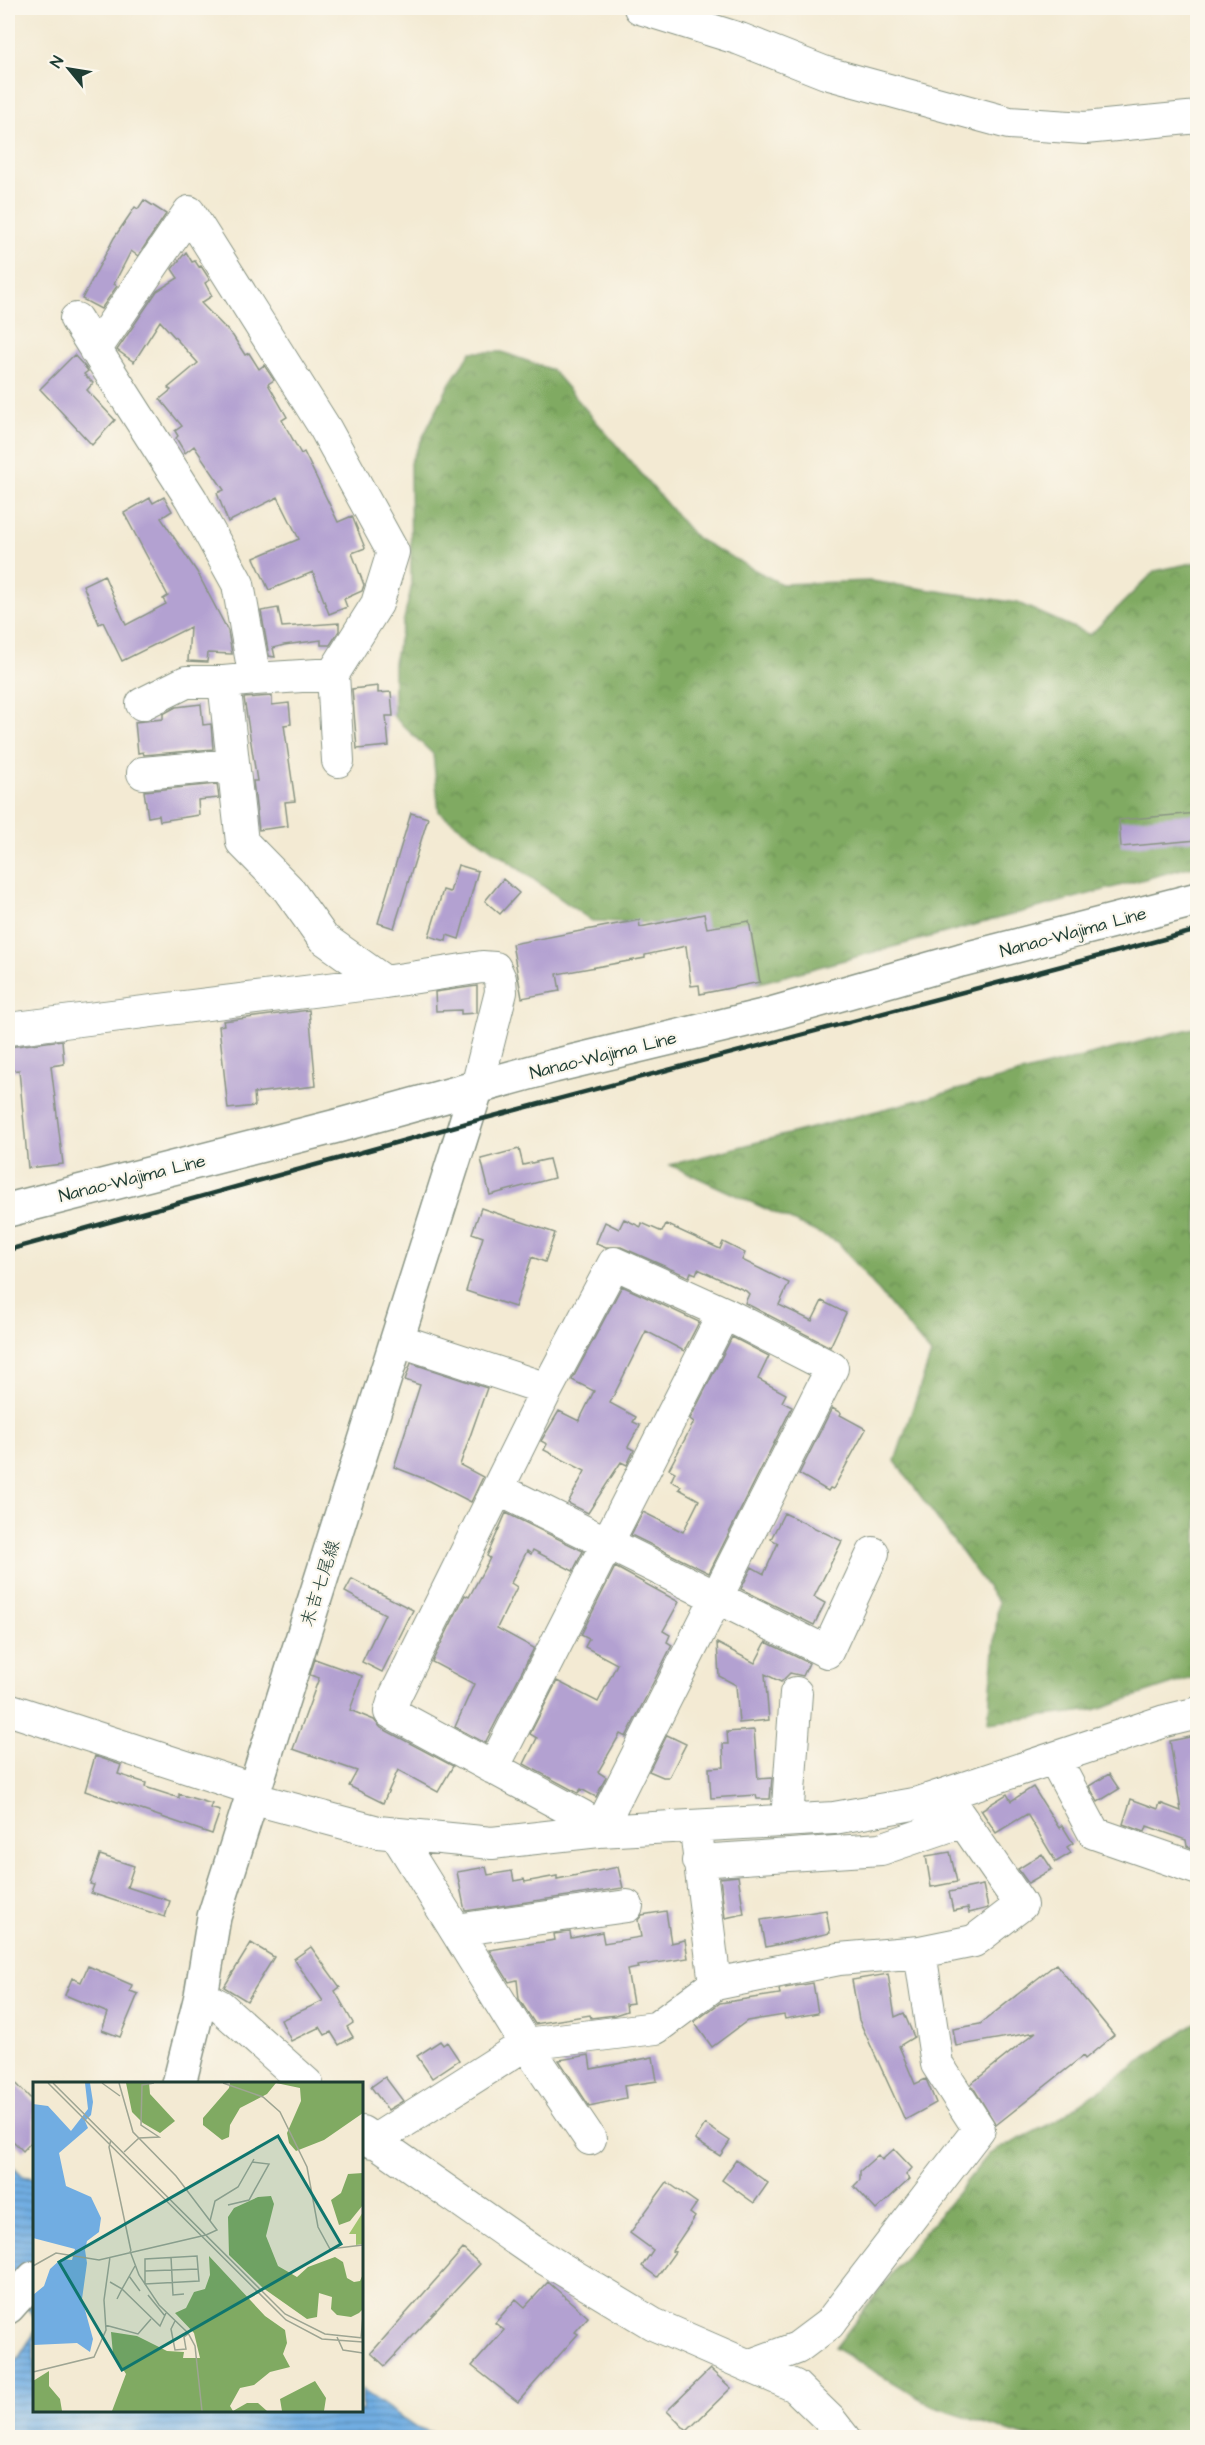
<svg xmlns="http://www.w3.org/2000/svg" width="1205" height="2445" font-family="'Architects Daughter','Klee One',sans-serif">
<defs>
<pattern id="forest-crowns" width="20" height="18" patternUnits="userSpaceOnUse" patternTransform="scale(1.5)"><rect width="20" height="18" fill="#80aa62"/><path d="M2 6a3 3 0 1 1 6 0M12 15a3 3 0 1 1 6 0" fill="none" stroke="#688c52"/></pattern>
<pattern id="water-rules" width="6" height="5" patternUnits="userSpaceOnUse" patternTransform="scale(1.5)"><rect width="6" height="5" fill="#71ade2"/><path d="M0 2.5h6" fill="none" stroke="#5c8eb8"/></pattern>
</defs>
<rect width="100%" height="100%" fill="#fbf7ec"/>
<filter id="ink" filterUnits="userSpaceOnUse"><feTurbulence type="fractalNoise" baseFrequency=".0167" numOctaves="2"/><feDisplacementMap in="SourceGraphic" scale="12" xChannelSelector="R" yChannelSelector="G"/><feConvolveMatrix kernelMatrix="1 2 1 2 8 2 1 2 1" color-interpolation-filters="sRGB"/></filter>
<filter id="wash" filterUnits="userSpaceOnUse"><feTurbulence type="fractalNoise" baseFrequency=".008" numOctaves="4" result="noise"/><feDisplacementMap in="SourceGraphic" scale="24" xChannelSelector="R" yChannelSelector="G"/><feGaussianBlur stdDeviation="1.35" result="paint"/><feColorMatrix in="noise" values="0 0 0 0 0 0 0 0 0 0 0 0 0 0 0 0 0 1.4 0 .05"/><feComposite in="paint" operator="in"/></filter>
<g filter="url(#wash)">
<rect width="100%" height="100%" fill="#f3ead3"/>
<path fill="url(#forest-crowns)" stroke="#50744b" stroke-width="1.5" d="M471,352H502L552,370L696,538L781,584L871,581L1018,603L1090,635L1155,571L1197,562V865L759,983L737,981L691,924L592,921L439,812L433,754L394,717V662L411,589L410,463L450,383Z
M1197,1027V1676L1094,1710L988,1723L998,1602L895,1461L931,1354L838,1242L670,1165Z
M1197,2021V2436L1027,2437L934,2407L835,2348L911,2249L989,2154L1056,2121Z"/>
<path fill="url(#water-rules)" stroke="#48758b" stroke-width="1.5" d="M8,2162L22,2176L34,2178V2316L8,2288Z
M34,2333V2410H362V2390L416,2427L445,2437H8V2375Z"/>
<g id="blocks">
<path fill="#b3a1d1" d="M144,200L166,214L138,256L131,251L114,284L117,286L101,309L82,299L114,238L135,207L138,209Z
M186,252L192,262L195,261L199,267L201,266L210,280L205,283L212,296L201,303L233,336L245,355L249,353L259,369L264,365L274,380L268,384L287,417L282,420L301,454L304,452L338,522L352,516L365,548L352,553L364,585L362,591L344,599L347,607L329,614L313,572L269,590L254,558L299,539L278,497L228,522L217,493L224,490L194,446L185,453L176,438L178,436L175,431L182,426L160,399L171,390L168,388L198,363L160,321L134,362L117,350L157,291L178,278L172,269Z
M74,355L85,367L88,371L84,374L93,383L87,390L115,420L92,445L40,389Z
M164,497L172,511L161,518L197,572L228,631L232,654L208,653L207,662L188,661L190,627L122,661L103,622L99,624L83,585L104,575L126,625L166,604L163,599L168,596L124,513L150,498L153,503Z
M278,608L282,627L339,623V631L330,645H321V640L284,645L273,648L275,657L269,656L261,611Z
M378,686V693L391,692L393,716H386L389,746L357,749L352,689Z
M272,696V705L289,703L291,724L284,725L295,801L285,802L288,826L259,830L253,781H257L244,698Z
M201,704L203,725L211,724L213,749L144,755L143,752L138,753L135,722L163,719V714L176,707Z
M217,784L219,798L198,800L199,815L160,821L159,815L148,817L144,791Z
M411,813L428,818L394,928L378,923Z
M1197,813V840L1121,847L1119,820Z
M458,865L478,871L459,939L447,935L446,941L429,936L443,890L450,892Z
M503,879L519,893L500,914L485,901Z
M704,914L707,928L749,921L760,982L700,994L699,985L691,986L686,946L645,955V958L557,974L560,991L522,998L512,944L639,920L640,927Z
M477,986V1013L461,1014V1010L436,1011L435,992Z
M309,1010L316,1086L254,1093L255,1106L228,1109L219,1026L224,1025L223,1021Z
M62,1040L64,1064L51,1066L63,1164L28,1168L19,1070L8,1071V1047Z
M519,1149L523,1165L549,1159L554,1178L490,1195L481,1159Z
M481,1208L555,1233L545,1262L532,1257L515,1307L466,1291L483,1237L472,1233Z
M624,1219L641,1227L642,1223L662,1232L666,1224L720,1249L723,1242L745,1253L742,1260L789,1283L779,1305L812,1321L822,1301L846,1313L830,1347L745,1303L749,1294L746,1291L698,1269L696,1274L691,1272L689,1277L621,1247H606L596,1243L605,1222L619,1229Z
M622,1286L699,1322L684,1351L646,1331L610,1403L636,1417L633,1422L640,1425L628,1447L634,1450L627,1465L621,1462L588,1513L568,1503L585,1471L544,1450L547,1444L541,1441L559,1411L579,1421L594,1391L572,1380Z
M732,1337L769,1356L758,1379L786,1394L782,1402L792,1407L709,1573L631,1535L643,1512L683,1532L699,1500L679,1489L681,1486L671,1481L675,1472L669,1469L694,1422L690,1419Z
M411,1363L487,1388L460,1465L483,1477L471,1502L430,1481L394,1467L420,1385L405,1380Z
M832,1408L841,1413L840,1415L866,1429L833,1489L830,1488L828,1491L799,1474Z
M506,1513L583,1551L573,1571L533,1550L531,1554L527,1551L511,1583L517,1587L497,1628L534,1648L485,1743L455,1727L474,1684L432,1662L465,1595L469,1597L490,1558L487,1556Z
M784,1513L842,1541L814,1597L825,1603L814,1625L741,1589L752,1567L764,1574L778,1543L771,1539Z
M615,1567L679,1602L663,1631L670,1635L667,1642L672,1645L626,1737L620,1734L598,1772L606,1777L596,1797L581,1789L578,1793L524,1764L537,1738L530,1734L557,1681L598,1702L617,1664L585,1647L589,1639L581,1635Z
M352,1579L413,1610L382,1672L362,1662L385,1614L345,1592Z
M766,1642L809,1663L803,1676L790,1673L781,1682L765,1674L769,1720L739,1723L736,1685L719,1676L717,1643L755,1663Z
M315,1659L362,1676L350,1710L374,1720L381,1728L453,1766L438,1792L398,1770L383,1803L349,1786L357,1771L293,1749L319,1678L310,1675Z
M754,1730L758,1779L772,1778L770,1799H757L756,1795L711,1798L709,1768L724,1767L723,1744H728L727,1732Z
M667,1735L686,1744L669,1777H663L649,1771Z
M1195,1736L1197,1850L1187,1846L1186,1840L1147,1826L1145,1832L1123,1824L1131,1799L1158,1809L1160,1803L1181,1811L1170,1741Z
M95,1756L121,1765L118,1774L146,1783L145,1787L179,1798V1794L212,1804L210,1808L220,1811L212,1834L85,1791Z
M1109,1774L1119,1789L1098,1802L1089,1786Z
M1033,1787L1059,1828L1062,1825L1073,1843L1067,1847L1071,1853L1056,1862L1027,1814L996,1833L981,1810L1007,1794L1011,1801Z
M950,1852L957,1882L931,1887L926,1856Z
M1042,1854L1052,1869L1028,1883L1018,1869Z
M100,1855L134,1866L127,1887L170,1901L165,1917L91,1893L94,1885L90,1884Z
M486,1867L488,1875L512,1871L514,1881L524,1879L525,1882L557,1876V1879L618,1867L623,1888L465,1911L457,1872Z
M738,1876L744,1914L725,1918L720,1878Z
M983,1885L988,1908L969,1913L968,1908L953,1911L949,1892Z
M826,1910L830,1933L766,1947L761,1920Z
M666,1911L671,1943L685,1940L688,1958L637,1966L638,1968L627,1970L633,2003L626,2004L627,2011L615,2015L591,2018L590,2015L535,2024L519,1999L517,1980L509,1982L489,1950L555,1940L554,1934L570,1932L571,1938L602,1932L604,1943L641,1937L638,1920L642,1915Z
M251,1943L274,1957L247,2001L224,1987Z
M311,1947L340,1987L335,1991L353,2023L347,2027L353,2037L339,2045L331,2032L325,2035L320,2027L291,2041L281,2020L323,2001L294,1959Z
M1056,1964L1114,2035L1085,2059L1083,2056L996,2125L971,2084L1036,2032L956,2046L953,2029L980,2024Z
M88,1966L132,1985L130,1991L138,1994L120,2037L102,2030L108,2013L65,1995L72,1978L81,1982Z
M888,1974L895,2017L904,2013L914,2037L899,2046L915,2084L926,2079L936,2103L905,2120L859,2020L852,1980Z
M813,1983L818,2013L785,2019L784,2015L747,2021L712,2047L694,2022L720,2003L780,1994L779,1989Z
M440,2041L443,2045L447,2042L459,2060L432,2078L417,2056Z
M589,2055L591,2069L653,2057L657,2081L624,2086L626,2098L589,2106L559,2060Z
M8,2075L34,2102V2139L23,2151L8,2136Z
M385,2077L403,2101L388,2110L371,2087Z
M705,2124L730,2141L720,2156L695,2140Z
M894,2149L912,2168L906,2175L910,2179L876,2210L854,2186L860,2180V2171L878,2155L882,2160Z
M736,2160L768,2183L754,2203L722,2180Z
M667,2182L697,2203L690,2213L695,2217L672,2251L675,2252L657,2277L642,2266L653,2250L630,2233Z
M463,2249L480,2264L385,2366L371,2353Z
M548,2282L588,2317L575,2332L578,2334L518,2402L472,2366L504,2330L495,2323L516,2299L525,2307Z
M710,2369L731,2388L687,2431L667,2411Z"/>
</g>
</g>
<g filter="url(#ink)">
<use href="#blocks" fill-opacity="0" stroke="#899484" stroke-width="1.5"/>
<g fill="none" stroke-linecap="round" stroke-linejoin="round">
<defs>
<path id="minor" d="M640,8L740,39L826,73L1009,123L1085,128L1198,117
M76,319L191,499L238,584L255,679L224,682L242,842L288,889L323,938L385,982
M95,350L189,212L325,428L393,552L377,604L333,674L338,761
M255,679L333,674
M142,704L186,682H224
M143,773L233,765
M8,1029L385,982L482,967L495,968L500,979L501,992L477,1087
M614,1263L724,1313L832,1368L599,1831L582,1816L390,1712L395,1696L547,1389Z
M398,1340L547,1389
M498,1489L827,1652L873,1553
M8,1709L253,1789
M1054,1758L1094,1833L1198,1869
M493,1768L724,1313
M251,1798L378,1832L492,1843L599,1831L834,1818L919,1803L1165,1721L1198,1713
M787,1820L796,1693
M697,1839L715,1984
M698,1861L881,1849L963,1821
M456,1930L627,1906
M201,1996L220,2006L307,2084
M362,2132L534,2252L653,2324L795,2386L830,2420L844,2438
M590,2139L526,2044L656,2028L715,1984L839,1959L920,1952L974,1941L1021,1905L945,1795
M372,2142L526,2044L396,1834
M751,2365L797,2348L829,2324L979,2129L937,2064L920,1952"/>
<path id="major" d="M8,1210L337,1126L554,1066L767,1015L961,960L1198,899
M179,2084L201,1996L214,1917L477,1087
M8,2307L34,2278"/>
</defs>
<use href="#minor" stroke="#899484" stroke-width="34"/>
<use href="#major" stroke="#899484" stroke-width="36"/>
<use href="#minor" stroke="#fff" stroke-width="32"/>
<use href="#major" stroke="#fff" stroke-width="33"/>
<path stroke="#1f3d34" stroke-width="4.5" d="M8,1250L467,1123L1198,930"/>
</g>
</g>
<g text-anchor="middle" stroke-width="4.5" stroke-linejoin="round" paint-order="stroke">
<g font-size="18" fill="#1f3d34" stroke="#fbf7ec">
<text transform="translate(1073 932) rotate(-15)" y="6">Nanao-Wajima Line</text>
<text transform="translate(603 1055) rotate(-14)" y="6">Nanao-Wajima Line</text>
<text transform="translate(132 1178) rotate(-14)" y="6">Nanao-Wajima Line</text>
<text transform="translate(320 1583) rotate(-72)" y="6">末吉七尾線</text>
</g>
</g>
<g transform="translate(33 2082)">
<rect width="330" height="330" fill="#f3ead3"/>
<path d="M93,1H116L117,12L142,39L127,51L110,41L99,30ZM197,1H330V31L291,58L263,69L256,61L254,51L268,19L267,6L243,1L234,12L207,26L197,43L196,55L189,58L170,43V36L196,6ZM330,91V123L317,139L306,143L298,118L308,111L315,92ZM238,114L241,122L233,154L245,184L264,195L275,185L302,175L310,180L314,196L321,200L327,199L330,192V227L326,231L318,235L304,233L298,227L299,215L286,211L284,235L274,237L230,206L196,173L195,135L201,126L225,115ZM176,174L232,234L252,248L254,261L250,272L257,285L237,290L221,303L207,306L197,324L200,329L214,321H225L234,329H79L93,292L80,272L78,250L104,254L134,269L151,270L150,276H167L161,251L142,231L153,226L161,210L172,207L177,193ZM16,289V304L27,317L29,329H0V299ZM282,299L293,316L291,329H249L247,317Z" fill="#80aa62"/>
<path d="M330,130V162L323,163V152H316Z" fill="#a0c46f"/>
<path d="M52,1H57L60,20L58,33L52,39L55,46L26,71L33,104L58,115L68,136L66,150L54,159L52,168L54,181L49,217L60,257L57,270L44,261L0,263V213L11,204L17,187L28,177L39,178L42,167L0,156V22L15,24L38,49L55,27Z" fill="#71ade2"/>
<path fill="none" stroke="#9ea593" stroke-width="1.5" d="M15,1L253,238L289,257L330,260M20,1L252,232L292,252L330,256M69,1L87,14M86,1L100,50L143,94L184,148L173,153M190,1L230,15L247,30L274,85L285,145L297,167L330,163M78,58L76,65L98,169M91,70L106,56L126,55L108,43L109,3L121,1M195,123L216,118L236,82L219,80M177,139L182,119L205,105L221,77M97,169L106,193L126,223L155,251L162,264L169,329M164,174L166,199L112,202V177ZM138,175L140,213L151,212M0,184L23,171L66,178L173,153M112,189L165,187M96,194L107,209M77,200L89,207L102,184M115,213L132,234M84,217L89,207L127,244L133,231M142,239L138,247L142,268L153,267L151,255L155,252M72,243L105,252L118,237M304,255L310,268L330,271M328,256L330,234M0,290L61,275L73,248L71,218L77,175"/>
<path fill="#0f766e" fill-opacity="0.15" stroke="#0f766e" stroke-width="3" d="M245,54L308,162L89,288L26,180Z"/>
<rect width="330" height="330" fill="none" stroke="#1f3d34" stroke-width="3"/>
</g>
<rect width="1205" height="2445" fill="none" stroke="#fbf7ec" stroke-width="30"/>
<g transform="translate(69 69) rotate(300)" stroke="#fbf7ec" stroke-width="4.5" paint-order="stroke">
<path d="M0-4.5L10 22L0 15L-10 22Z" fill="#1f3d34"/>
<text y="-9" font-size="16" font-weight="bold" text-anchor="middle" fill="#1f3d34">N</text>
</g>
</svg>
